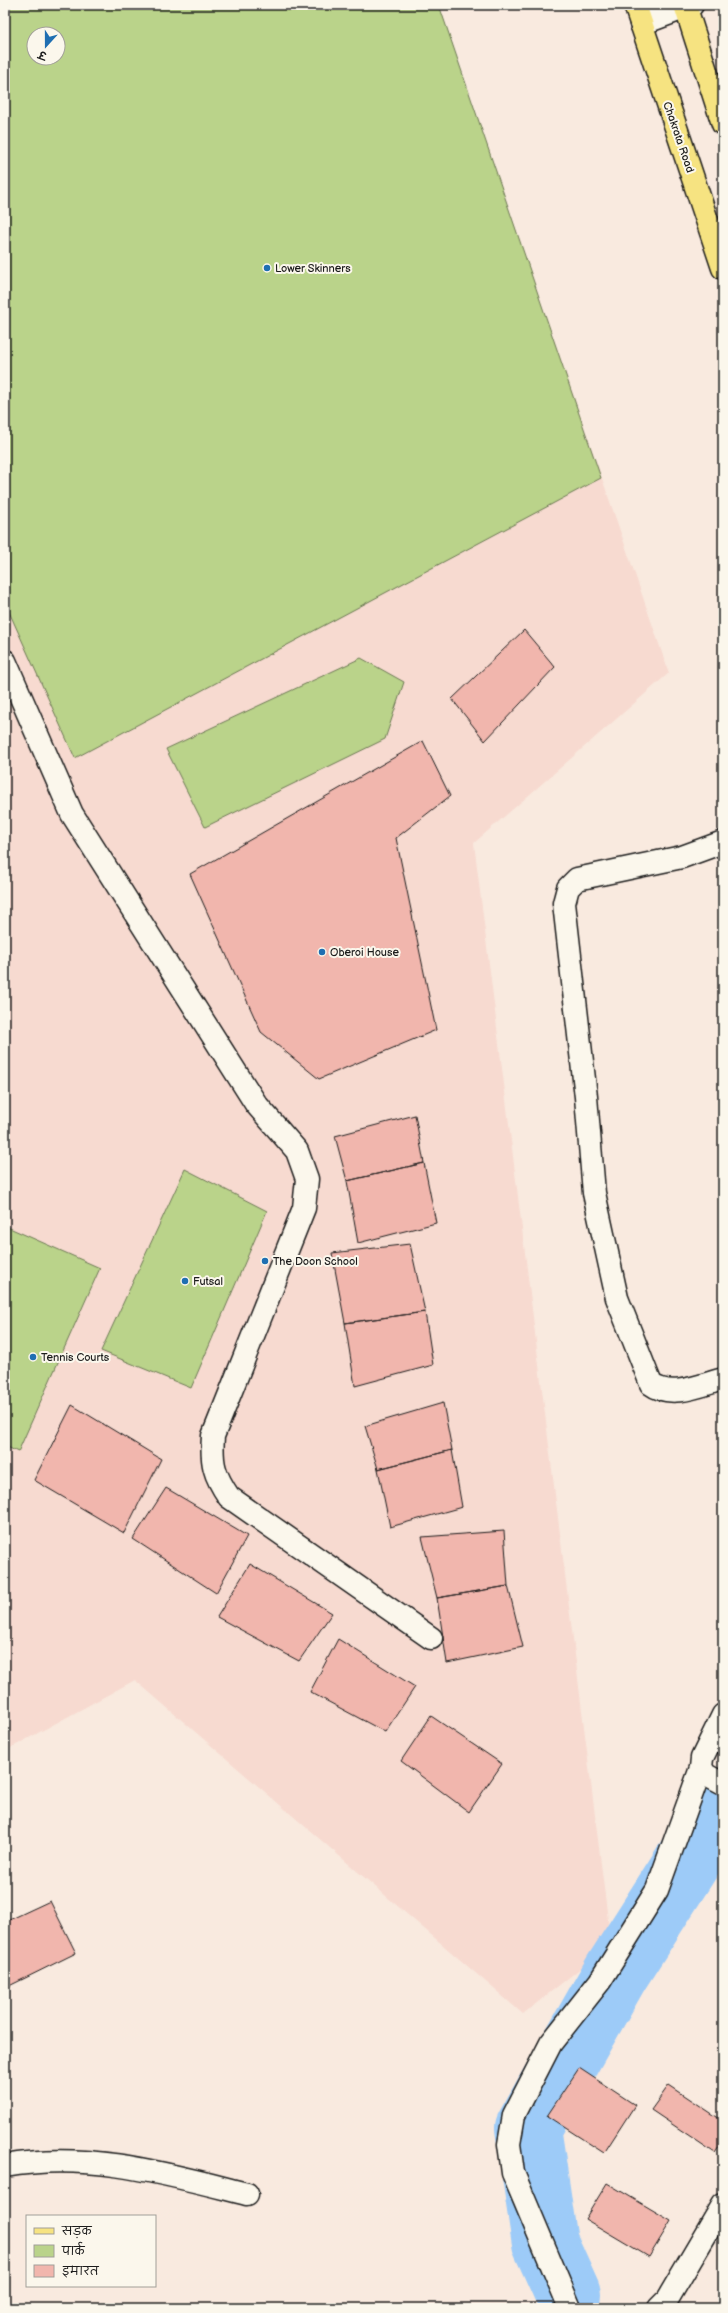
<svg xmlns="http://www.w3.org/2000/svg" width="728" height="2313" font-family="'Balsamiq Sans','Playpen Sans Deva',sans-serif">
<rect width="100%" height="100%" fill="#f9eadf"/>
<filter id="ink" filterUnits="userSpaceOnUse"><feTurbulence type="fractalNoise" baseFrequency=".025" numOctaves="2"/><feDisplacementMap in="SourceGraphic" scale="8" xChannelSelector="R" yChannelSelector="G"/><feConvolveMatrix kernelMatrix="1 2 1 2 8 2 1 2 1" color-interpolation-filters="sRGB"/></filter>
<g filter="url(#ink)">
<path fill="#f7dad0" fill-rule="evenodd" d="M5,5H439L669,673L474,843L611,1944L523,2014L135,1680L5,1751ZM34,34H58V58H34Z"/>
<path fill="#bad38a" stroke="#6b7853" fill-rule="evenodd" d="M5,5H439L601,478L75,758L5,603ZM34,34H58V58H34Z
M361,658L404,682L385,739L205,827L166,749Z
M185,1169L267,1211L191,1388L101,1351Z
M5,1226L100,1268L18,1452L5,1446Z"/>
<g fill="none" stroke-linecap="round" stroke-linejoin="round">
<path stroke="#9dcbf8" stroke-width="66" d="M568,2294L545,2243L528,2128L616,1973L719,1812"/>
</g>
<path fill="#f1b6ad" stroke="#1c1c1c" d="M524,630L555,667L485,741L452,699Z
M423,741L450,796L396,838L436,1030L319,1079L261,1032L190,874Z
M415,1115L424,1163L347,1181L335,1136Z
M424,1163L436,1223L358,1243L347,1181Z
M410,1244L425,1312L345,1323L332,1253Z
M425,1312L433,1365L355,1386L345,1323Z
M443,1403L452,1450L378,1469L365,1426Z
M72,1405L161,1459L124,1533L34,1480Z
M452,1450L462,1507L390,1527L378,1469Z
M166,1488L247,1536L216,1593L133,1539Z
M504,1531L508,1586L437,1598L422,1537Z
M250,1564L332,1613L299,1661L217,1617Z
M508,1586L523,1647L447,1663L437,1598Z
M338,1639L415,1687L385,1732L310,1692Z
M431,1716L502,1764L469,1812L401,1761Z
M50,1901L76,1953L5,1988V1922Z
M579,2068L635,2105L604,2153L547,2116Z
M669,2085L723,2121V2141L715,2153L651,2110Z
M607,2183L671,2221L649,2257L585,2219Z"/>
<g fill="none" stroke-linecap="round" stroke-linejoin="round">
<defs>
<path id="minor" d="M641,24L692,5
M5,661L72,814L256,1104L297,1151L307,1179L304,1208L213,1436C211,1463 214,1475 229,1497L431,1638
M723,842L682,857L577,879L568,888L564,903L586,1097L594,1193L617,1298L651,1384C671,1399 701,1385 723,1379
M723,1715L702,1758L701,1768L706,1775L723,1784
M5,2166C88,2151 167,2174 247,2194
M570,2308L513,2173L509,2144L514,2115L551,2043L600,1981L657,1890L701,1768
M659,2308L667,2300L723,2205"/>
<path id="major" d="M635,5L723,268
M685,5L723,124"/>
</defs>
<use href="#minor" stroke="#1c1c1c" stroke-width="25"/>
<use href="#major" stroke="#1c1c1c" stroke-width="25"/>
<use href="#minor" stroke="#fbf7ec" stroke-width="22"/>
<use href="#major" stroke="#f6e381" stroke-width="22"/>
</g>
</g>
<g fill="#1f6fb2" stroke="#fbf7ec" stroke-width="1.5">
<circle cx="267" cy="268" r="4"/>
<circle cx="322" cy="952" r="4"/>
<circle cx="265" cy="1261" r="4"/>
<circle cx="185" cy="1281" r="4"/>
<circle cx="33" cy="1357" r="4"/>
</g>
<g text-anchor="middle" stroke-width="4" stroke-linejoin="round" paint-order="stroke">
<g font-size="11" fill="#1c1c1c" stroke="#fbf7ec">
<text transform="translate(679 137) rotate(71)" y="4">Chakrata Road</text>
</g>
<g font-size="11" fill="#1c1c1c" stroke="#fbf7ec" text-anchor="start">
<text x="275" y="272">Lower Skinners</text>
<text x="330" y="956">Oberoi House</text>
<text x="273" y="1265">The Doon School</text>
<text x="193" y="1285">Futsal</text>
<text x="41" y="1361">Tennis Courts</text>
</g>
</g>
<rect width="728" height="2313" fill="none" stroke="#fbf7ec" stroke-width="20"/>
<rect x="10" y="10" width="708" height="2293" fill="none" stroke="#1c1c1c" stroke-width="1.5" filter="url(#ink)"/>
<rect x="26" y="2215" width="130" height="72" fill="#fbf7ec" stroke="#a29f99"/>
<rect x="34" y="2228" width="20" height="6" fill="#f6e381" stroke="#a29f99"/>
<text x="62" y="2235" font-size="12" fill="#1c1c1c">सड़क</text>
<rect x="34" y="2245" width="20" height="12" fill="#bad38a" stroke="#a29f99"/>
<text x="62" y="2255" font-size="12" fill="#1c1c1c">पार्क</text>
<rect x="34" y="2265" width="20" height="12" fill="#f1b6ad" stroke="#a29f99"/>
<text x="62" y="2275" font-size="12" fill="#1c1c1c">इमारत</text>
<g transform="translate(46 46) rotate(201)"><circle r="19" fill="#fbf7ec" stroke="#a29f99"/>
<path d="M0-3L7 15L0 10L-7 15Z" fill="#1f6fb2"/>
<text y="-6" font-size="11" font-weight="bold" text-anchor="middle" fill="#1c1c1c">उ</text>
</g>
</svg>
